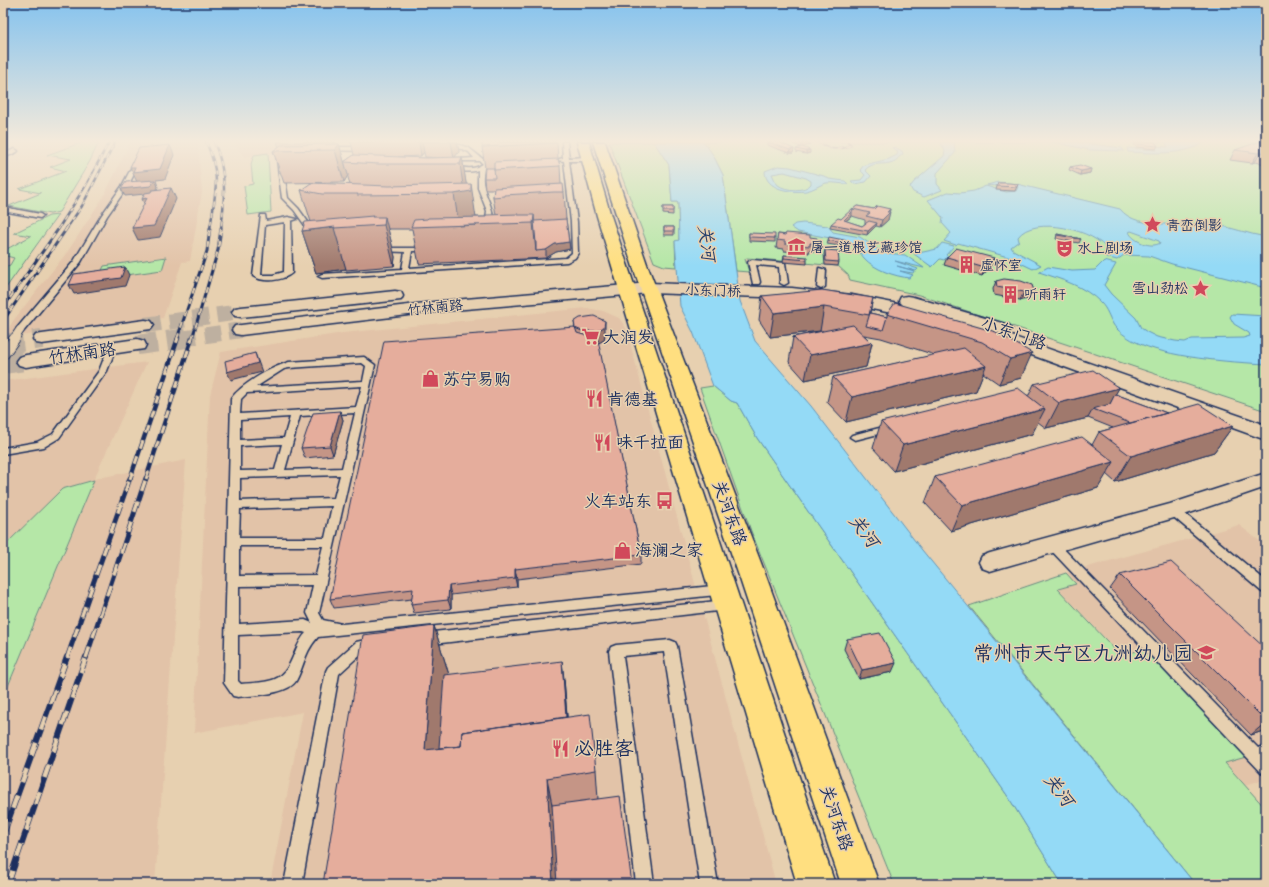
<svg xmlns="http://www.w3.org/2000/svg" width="1269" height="887" font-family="'Indie Flower','LXGW WenKai TC',sans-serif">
<rect width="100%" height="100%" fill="#e7d0b0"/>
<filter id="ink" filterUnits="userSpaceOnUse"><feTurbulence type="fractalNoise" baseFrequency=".025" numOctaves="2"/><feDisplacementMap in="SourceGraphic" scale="8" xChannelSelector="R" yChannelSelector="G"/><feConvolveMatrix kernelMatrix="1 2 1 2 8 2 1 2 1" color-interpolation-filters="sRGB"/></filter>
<g filter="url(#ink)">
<path fill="#e2c3a8" d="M130,142H197L198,145L202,192L190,261L182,262L163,318L3,338L13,321L68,251L105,194Z
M234,142H347L244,157Z
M587,308L603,311L619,318L626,328L776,884H270L303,712L194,733L210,395L221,352L343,333Z
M147,362L94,479L186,460L155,884H3V698L94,480L62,489L3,547V381Z
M1239,525L1266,546V779L1245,785L1225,762L1246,757L1143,649L1122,656L1058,588L1076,584L1066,573Z"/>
<path fill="#b5e7a7" stroke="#688b82" d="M83,142H99L90,161L59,212L50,214L9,206L41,193L19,189L66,171L50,167L71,159L47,155Z
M609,142H654L669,165L672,202H678L679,241H675L676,267L664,266L654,262Z
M704,142H1266V411L919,295L850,280L848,275L838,266L747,258L745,259L749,272L736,271L723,175L713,155Z
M268,153L271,212L248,215L244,186L253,184L251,164L254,155Z
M58,215L3,292V268L10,265L14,258L3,255V251L31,236L14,233L49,216Z
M166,257L162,270L98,279L104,266Z
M713,386L731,401L737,403L757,438L786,480L1009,798L1062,884H894L751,531L700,388Z
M94,480L3,698V547L62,489Z
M1066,573L1076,584L1058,589L1121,656L1143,649L1246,757L1225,763L1266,809V884H1195L969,606Z"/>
<path fill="#94daf6" stroke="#6496b9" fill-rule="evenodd" d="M654,142H704L713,155L723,175L740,301L755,341L811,406L922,550L1195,884H1062L1009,798L786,480L757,438L737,403L731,401L713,386L693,332L680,306L675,241L679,240L678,202H672L669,165Z
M940,142H954L955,153L937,173V184L942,190L924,197L913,192L910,187L914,182L944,156L945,151Z
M1053,142H1077L1122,148L1124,151L1090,150Z
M1165,142H1205C1185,156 1152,153 1128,152L1127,148L1157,150L1155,146L1168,147Z
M895,147L902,151L903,154C899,156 897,161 893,162C883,166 873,161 865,170L871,176L866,182L854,184L851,181L861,180L865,175L860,170L864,165L889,159L897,155L898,151L892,148Z
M778,166L790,167L824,176L829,179L845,181L848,184C841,184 833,182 826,183C819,185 813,190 806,191C792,193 765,190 765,171ZM784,172L806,178L811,181V184C805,192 786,191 778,185C775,182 774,178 772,174Z
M998,182L1017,184L1120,209C1138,232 1187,221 1212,224C1231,227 1248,234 1266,237V288L1172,264L1149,256L1124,255L1117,260L1106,257L1108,251C1097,230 1033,215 1018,237L1019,241L1011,247L1013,250L1041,265L1033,269L1008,257L958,243L956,245L944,241L951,233L942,223L943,218L928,200L948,192L960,193L974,191L986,186L1006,192L1016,191L1018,187C1007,184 997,187 987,185ZM1131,231L1159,241L1160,243C1151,249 1133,241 1129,232Z
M803,223L828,226L833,232L860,237L877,249L887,253L905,255L924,268L895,261L918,269L916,271L897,266L914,271L913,273L900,271L913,275L909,278C894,276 875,270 864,258C860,253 855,246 850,243C844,240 807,234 798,232L791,227L795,224Z
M942,243L954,246L946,255L948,256L944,260L940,259L932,267L914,254L937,249Z
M1104,261L1116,264L1104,285L1111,294L1136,318L1141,328L1147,332L1157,337L1175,341L1185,342L1192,339L1243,338L1250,336L1249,333L1234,324L1230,317L1232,314L1266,316V364C1230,362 1166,358 1134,341C1128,338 1116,330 1113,324C1109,317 1107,309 1101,303C1085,286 1060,279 1039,272L1048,267L1072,271L1095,270Z"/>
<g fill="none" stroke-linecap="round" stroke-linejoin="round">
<path stroke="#beb0a0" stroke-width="16" stroke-dasharray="16 8" stroke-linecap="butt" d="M145,325L241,312
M181,339L241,330"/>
<path stroke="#beb0a0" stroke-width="20" stroke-dasharray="20 10" stroke-linecap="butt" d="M3,344L42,339
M137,345L188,338
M3,364L26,361"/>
<defs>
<path id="service" d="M562,142H567L569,158L587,157L590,159L587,161H569L577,222L578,253L575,258L567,262L322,278L318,276L322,274L402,269L405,252L378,251V249L380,248H432V250L430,251H412L409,268L566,258L572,253L571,222L564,161L556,160L563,158Z
M445,144L460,145L469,148L489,164L484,168C483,175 482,181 484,187C487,202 497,211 490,227L485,226L487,211L478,188V170C469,173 458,172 451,165L459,159L474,158L469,152L462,149L443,147ZM462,161H480L483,164C475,169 466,170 457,165Z
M327,147H365L368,149L365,151L325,150V148Z
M15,149L18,151L17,152L3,158V154Z
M136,159L141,160L128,186L107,216L81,262L23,332H17V328L74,261L101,216L122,186Z
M277,160L282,161L288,198L298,208L316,233L315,234H311L294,210L282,198Z
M3,207L40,214L43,216L40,218L3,211Z
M261,215H265L266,221L288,217L297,219L291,221L292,273C283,281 263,283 253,276ZM285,222L284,272L273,275H261L265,225Z
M752,260L785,263L788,283L784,285L780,283L779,267L756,265L760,282L759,284H753L748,262Z
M819,268L826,270L825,287L821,289L817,287Z
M112,345L116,348L107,371L59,438L44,447L3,454V448L37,442L53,434L99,371L108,348Z
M364,357L375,365L319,613L323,620L342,624L722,585L726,586L728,590L726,594L318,637C304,653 305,664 296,681C287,695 253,695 238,697L233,696L224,683L231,399C241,384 272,367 289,362ZM362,363L366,366L363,381L256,387L284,369L289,368ZM362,386L356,407L240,414L241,399L247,393ZM355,413L342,468L285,470L300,416ZM290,417L284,438L240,440V420ZM282,444L275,470L240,471V446ZM340,475L334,498L240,501V478ZM332,506L325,538H239L240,509ZM239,546H323L316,575L239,576ZM313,585L307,613L312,623L305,620L239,624V586ZM303,632L306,633C293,646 293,672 275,679C266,683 251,683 241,684L238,681V635Z
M891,425L896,428L894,430L855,440L850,437L852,435Z
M1174,507L1178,508L1266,581V593L1262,592L1170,514L1168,511L1170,508Z
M1052,540L1056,541L1258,748L1266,745V775L1261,772L1048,547L1046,544L1048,541Z
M726,600L730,601L732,605L730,609L726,610L424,645L419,643L417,639L419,635L424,633Z
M374,638L379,640L381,644L379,648L364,651L339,674L302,884H284L326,671L328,667L356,642Z
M670,640L675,642L677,646L718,884H700L664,652L623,656L654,884H636L609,651L611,647L616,645Z"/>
<path id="minor" d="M1266,473V487L1181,516L990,571L982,568L979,562L982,556L990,553L1170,504Z"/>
<path id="secondary" d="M649,283L792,288L852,295L903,305L899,301L901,297L907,296L913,297L1009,325L1012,329L1006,334L1266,425V440L979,336L976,332L980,328L929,313L927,318L921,319L852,305L792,298L649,293L442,311L241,335L235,334L232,330L235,326L241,325L442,301Z
M395,291L401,292L403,296L401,300L241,317L235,316L232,312L235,308L241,307Z
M145,320L151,321L154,325L151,329L42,344L36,343L33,339L36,335L42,334Z
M137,339L144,341L146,345L144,349L26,367L19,365L16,361L19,357L26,355Z"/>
<path id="primary" d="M577,142H589L611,216L835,884H797L597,216Z
M593,142H605L648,267L766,576L879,884H841L739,576L633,267Z"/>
</defs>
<use href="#service" stroke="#1b2f5e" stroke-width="3"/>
<use href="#minor" stroke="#1b2f5e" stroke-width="3"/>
<use href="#secondary" stroke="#1b2f5e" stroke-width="3"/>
<use href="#primary" stroke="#1b2f5e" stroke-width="3"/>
<use href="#service" fill="#e7d0b0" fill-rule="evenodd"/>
<use href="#minor" fill="#e7d0b0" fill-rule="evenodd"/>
<use href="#secondary" fill="#e7d0b0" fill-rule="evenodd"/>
<use href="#primary" fill="#ffdf80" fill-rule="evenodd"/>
<defs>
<path id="rail-far4" d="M206,142C222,176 215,193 210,229
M214,142C227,171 225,198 221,229
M818,142C828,149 840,150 851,145L848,142
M58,229L86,185L109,142
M66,229L82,206L115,142"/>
<path id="rail-far3" d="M3,308L59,228
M3,321L67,228
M177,339L207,251L210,228
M192,339L218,250L221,228"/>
<path id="rail-far2" d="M130,479L178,338
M146,479L192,338"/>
<path id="rail-far1" d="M67,658L130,478
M86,658L146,478"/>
<path id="rail" d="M3,835L67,657
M8,884L86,657"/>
</defs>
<use href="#rail-far4" stroke="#1b2f5e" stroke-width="2.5"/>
<use href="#rail-far3" stroke="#1b2f5e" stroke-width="3"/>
<use href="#rail-far2" stroke="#1b2f5e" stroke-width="4.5"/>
<use href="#rail-far1" stroke="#1b2f5e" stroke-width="5"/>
<use href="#rail" stroke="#1b2f5e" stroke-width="6"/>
<use href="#rail-far4" stroke="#e7d0b0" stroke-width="1.5" stroke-dasharray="5" stroke-linecap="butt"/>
<use href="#rail-far3" stroke="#e7d0b0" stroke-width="2" stroke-dasharray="6" stroke-linecap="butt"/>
<use href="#rail-far2" stroke="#e7d0b0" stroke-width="3" stroke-dasharray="8" stroke-linecap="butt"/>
<use href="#rail-far1" stroke="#e7d0b0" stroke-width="3.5" stroke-dasharray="11" stroke-linecap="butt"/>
<use href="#rail" stroke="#e7d0b0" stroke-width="4.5" stroke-dasharray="14" stroke-linecap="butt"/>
<defs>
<path id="service-bridge-far1" d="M14,339L20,330"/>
<path id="service-bridge" d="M3,355L15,338"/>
</defs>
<use href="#service-bridge-far1" stroke="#1b2f5e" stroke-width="10" stroke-linecap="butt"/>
<use href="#service-bridge" stroke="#1b2f5e" stroke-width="12" stroke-linecap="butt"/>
<use href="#service-bridge-far1" stroke="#e7d0b0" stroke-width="8"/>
<use href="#service-bridge" stroke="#e7d0b0" stroke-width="10"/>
</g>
<path fill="#c59586" stroke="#1b2f5e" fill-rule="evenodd" d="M277,142H336V144H339L348,175L344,182L284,183L273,151L279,147Z
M351,142H457L459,152L454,157H462L466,184L476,217H486L496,215L493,197L494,189H485L484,178L485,168L482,147L557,142L558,159L560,166L561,184L564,192L566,219L570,249L556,252L546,258L419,264L412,229H388L395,257L394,266L346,270V269L316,273L302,231L311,222L301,190L350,185L344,162L354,155ZM424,152L425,157L442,158H426L398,157L421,156Z
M767,142L794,149L793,153H789L767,145Z
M794,142H809V145L803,147L810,153L806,154L796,152V149L801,147L793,144Z
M1135,142H1155L1158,146L1156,149L1136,147L1134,144Z
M1266,143V164L1255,162L1252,163L1230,160L1235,150Z
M1070,167L1091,169L1090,173L1080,175L1069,170Z
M998,183L1018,184L1015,191L996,190Z
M857,206L874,209H890L888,220L880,227L876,226L867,235L830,228L831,224L841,219ZM852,216L865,220V224L862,226L846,221Z
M663,207H673V215L663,214Z
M664,227H674V235H664Z
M749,233L775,238V242L749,241Z
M778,234L810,237L817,244L815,251H809V253L784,251V249L776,248Z
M1057,234L1081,239L1079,243L1056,239Z
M828,240L849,241L848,245L847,247L827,244Z
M825,250L839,262L838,266L825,265L824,254Z
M784,255L807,260V264L783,262Z
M947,257L994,258L991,266L982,276L944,265Z
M996,281L1034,291L1030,299L1020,300L994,295L993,289Z
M762,296L873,298L870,313L887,317V314L996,332L1021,378L999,384L983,373L976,391L846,422L827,402L833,377L935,355L881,338L864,335L872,343L866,367L805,380L789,362L793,337L823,331H820L770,337L759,320Z
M574,322L605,334L604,340L598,343L641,555V564L517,579V587L451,595V609L414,613L411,604L412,599L334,608L330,599L575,327Z
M1034,384L1119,388L1115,394L1167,413L1233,426L1214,452L1115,482L1106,474L1098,488L951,531L925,503L935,477L1092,445L1099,432L1113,428L1088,418L1046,428L1038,422L1032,434L894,471L873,448L881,422L1029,395Z
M340,411L343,420L333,455L305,458L301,448Z
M1120,575L1266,649V730L1251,735L1110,589Z
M434,626L449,675L564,679L567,717L596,770L598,799L323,884Z
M847,639L892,672L859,679L844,649Z"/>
<path fill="#a0796d" stroke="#1b2f5e" d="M332,142H336L337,147L339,144L348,175L344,182L335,150H334Z
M419,142H422L424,152L421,156Z
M451,142H457L459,152L454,158Z
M809,142V145L802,148V144Z
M170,145L174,155L165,179L156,180L158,187L155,193L125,196L121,189L137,182L130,167Z
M794,149L793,153H789L790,150Z
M810,150V153L806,154V151Z
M1261,152L1255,162L1252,163L1258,153Z
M462,157L467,189L471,184L476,218V226V225L459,226L454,194L464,192L460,164Z
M1091,169L1090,173L1080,175L1081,171Z
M171,188L176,199L160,237L138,240L132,228Z
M147,198V210L142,199Z
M890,209L889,213L890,212L888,220L880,227L882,220L887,212Z
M852,212V216L843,223L844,220Z
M534,215L537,251H536L533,223Z
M385,217L395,257L394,266L384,225Z
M877,223L876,226L867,235L868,231Z
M335,227L334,228L346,269L316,273L302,231Z
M569,242L570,249L556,252L546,258V250L555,244Z
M994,258L991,266L982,276L985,268Z
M125,267L129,275L125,286L74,294L69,285Z
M1034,291L1030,299L1020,300L1024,292Z
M824,307L820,331L770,337L774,313Z
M605,321V334L604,340L597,344V331Z
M872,343L866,367L805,380L810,355Z
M255,353L262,372L231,380L227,372Z
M1032,353L1021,378L999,384L1010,359Z
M986,366L976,391L846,422L852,397Z
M1119,388L1105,413L1093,409L1088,418L1046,428L1059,403Z
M1045,409L1032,434L894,471L903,445Z
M340,411L343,420L333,455L330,446Z
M1233,426L1214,452L1115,482L1131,456Z
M1114,462L1098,488L951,531L962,505Z
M515,569L517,579V587L515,578Z
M449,586L451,595V609L448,600Z
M434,626L449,675L444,778L425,750Z
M562,661L564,679L571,764L569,748Z
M896,663L892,672L859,679L862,670Z
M1266,722V730L1251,735Z
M547,778L555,821L559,884H553Z"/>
<path fill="#e5ad9c" stroke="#1b2f5e" d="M482,142H557V143L482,147Z
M768,142H779L794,149L790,150Z
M796,142H809L802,144Z
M1136,142H1155L1158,146L1137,144Z
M1258,142L1266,143V153L1261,152L1258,153L1235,150Z
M339,144L335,150L273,151L281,145Z
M170,145L160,169L133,172L135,167H130L139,148Z
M802,147L810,150L806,151L796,149Z
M354,155L426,158L462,157L460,164H379L344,162Z
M558,159L560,166L494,170V162Z
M1080,165L1091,169L1081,171L1070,167Z
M485,168H494L495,178H484Z
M155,180L151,186L121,189L126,182Z
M311,183L389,186L471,184V191L454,194L357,195L358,194H322L301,190Z
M998,183H1009L1018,184L1017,187L997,186Z
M563,184L564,192H554L504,195V196L493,197L494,188Z
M171,188L154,226L132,228L147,198L142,199L145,193L151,192L152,190Z
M857,206L874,209L877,206L890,209L887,212H890L882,220L866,216L870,213L853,209Z
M663,207H673V211H663Z
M853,208L852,212L844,220L862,226L869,221L877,223L868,231L831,224L838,218L841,219Z
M518,214V215H534L533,223L411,227L414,220L427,219L428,218L486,217V215Z
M373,216L372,217H385L384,225L334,228L335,227L302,231L305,222Z
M566,219L569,242L555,244L546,250L536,251V243L534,221Z
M664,227H674V231H664Z
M749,233L775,234V238L749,237Z
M786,233L810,235V237L817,238V244L810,243V246L785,244V241L777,240L778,234L785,235Z
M1057,234L1081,239L1057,235Z
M829,237L849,241L847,244L828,240Z
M956,248L994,258L985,268L947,257Z
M825,250L838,251L839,262L826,261Z
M784,255L807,257V260L784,258Z
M125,267L121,278L69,285L74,274Z
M1004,279L1021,281L1032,285L1034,291L1024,292L997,287L996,281Z
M822,290L873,298L869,315L824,307L774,313L762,296Z
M895,303L996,332L1032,353L1010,359L982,342L887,314Z
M870,313L887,317L883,330L866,326Z
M594,316L605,321L604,327L597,331H582L575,328L574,322L580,318Z
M853,325L872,343L810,355L793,337Z
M575,327L577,333L587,336L597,335L641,555L515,569V578L449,586L448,600L411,604L413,589L330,599L384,341Z
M964,348L986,366L852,397L833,377Z
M255,353L258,363L227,372L225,361Z
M1093,370L1119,388L1059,403L1034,384Z
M1018,388L1045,409L903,445L881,422Z
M1115,394L1167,413L1130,423L1093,409L1110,404Z
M1199,404L1233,426L1131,456L1099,432Z
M340,411L330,446L301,448L313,413Z
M1082,437L1114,462L962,505L935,477Z
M1171,562L1266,649V721L1120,575Z
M434,626L425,750L461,746L462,732L590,714L596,770L547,778L553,884H323L363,635Z
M880,633L896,663L862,670L847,639Z
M562,661L566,717L462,732L461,746L439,748L444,675Z
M620,796L632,884H557L552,805Z"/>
</g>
<linearGradient id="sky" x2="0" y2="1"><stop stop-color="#86c3ee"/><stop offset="0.53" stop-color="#f4eadb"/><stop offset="1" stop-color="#f4eadb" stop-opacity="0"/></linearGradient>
<rect width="1269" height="266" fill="url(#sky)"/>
<defs>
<symbol id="sight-bare" viewBox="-9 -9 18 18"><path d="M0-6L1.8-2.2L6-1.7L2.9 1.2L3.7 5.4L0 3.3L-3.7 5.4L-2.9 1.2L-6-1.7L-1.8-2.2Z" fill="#d1495b" stroke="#e7d0b0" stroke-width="2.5" paint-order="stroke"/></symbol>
<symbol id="museum-bare" viewBox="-9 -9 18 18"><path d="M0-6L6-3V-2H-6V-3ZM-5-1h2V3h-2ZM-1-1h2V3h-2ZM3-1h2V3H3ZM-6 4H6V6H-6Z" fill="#d1495b" stroke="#e7d0b0" stroke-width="2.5" paint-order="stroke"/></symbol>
<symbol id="theatre-bare" viewBox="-9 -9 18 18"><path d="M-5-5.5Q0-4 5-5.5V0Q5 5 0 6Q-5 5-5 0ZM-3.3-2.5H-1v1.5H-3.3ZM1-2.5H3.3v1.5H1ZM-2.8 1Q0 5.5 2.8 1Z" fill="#d1495b" stroke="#e7d0b0" stroke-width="2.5" paint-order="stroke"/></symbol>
<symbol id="building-bare" viewBox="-9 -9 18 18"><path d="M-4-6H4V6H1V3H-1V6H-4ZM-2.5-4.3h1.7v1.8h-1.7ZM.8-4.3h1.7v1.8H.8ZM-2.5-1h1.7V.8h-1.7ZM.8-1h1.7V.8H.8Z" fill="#d1495b" stroke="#e7d0b0" stroke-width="2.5" paint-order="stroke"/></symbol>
<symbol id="supermarket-bare" viewBox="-9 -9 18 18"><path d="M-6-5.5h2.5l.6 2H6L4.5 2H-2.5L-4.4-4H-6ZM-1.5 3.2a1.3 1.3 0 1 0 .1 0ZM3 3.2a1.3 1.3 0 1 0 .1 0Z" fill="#d1495b" stroke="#e7d0b0" stroke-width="2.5" paint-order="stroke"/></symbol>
<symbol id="shop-bare" viewBox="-9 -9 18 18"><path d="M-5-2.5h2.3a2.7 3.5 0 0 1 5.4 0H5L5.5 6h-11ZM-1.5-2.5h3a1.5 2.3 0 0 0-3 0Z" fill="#d1495b" stroke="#e7d0b0" stroke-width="2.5" paint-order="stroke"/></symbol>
<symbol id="restaurant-bare" viewBox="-9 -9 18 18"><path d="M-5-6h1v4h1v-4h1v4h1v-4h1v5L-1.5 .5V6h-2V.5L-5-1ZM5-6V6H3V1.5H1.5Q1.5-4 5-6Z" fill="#d1495b" stroke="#e7d0b0" stroke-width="2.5" paint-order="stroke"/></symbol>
<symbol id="bus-bare" viewBox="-9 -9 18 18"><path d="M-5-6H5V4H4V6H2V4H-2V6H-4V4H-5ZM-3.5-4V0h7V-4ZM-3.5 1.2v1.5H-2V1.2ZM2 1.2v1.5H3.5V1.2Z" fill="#d1495b" stroke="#e7d0b0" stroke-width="2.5" paint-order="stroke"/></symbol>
<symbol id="school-bare" viewBox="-9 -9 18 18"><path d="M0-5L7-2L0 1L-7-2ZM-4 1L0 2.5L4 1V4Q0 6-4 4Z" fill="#d1495b" stroke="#e7d0b0" stroke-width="2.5" paint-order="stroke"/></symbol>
</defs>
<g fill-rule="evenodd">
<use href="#sight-bare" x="1140" y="212" width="25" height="25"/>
<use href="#museum-bare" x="784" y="234" width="25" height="25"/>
<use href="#theatre-bare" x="1052" y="236" width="25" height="25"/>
<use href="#building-bare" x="954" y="252" width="25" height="25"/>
<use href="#sight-bare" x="1188" y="276" width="25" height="25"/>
<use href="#building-bare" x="998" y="282" width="25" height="25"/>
<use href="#supermarket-bare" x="578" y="324" width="25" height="25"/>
<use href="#shop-bare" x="418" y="366" width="25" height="25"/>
<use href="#restaurant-bare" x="582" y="386" width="25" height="25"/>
<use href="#restaurant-bare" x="590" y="430" width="25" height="25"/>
<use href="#bus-bare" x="652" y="488" width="25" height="25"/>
<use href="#shop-bare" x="610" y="538" width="25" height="25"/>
<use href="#school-bare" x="1194" y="640" width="25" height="25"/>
<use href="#restaurant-bare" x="548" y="736" width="25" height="25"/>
</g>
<g text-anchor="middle" stroke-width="3" stroke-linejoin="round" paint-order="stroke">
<g font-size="14" fill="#1b2f5e" stroke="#e7d0b0" text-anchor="start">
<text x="1166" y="230">青峦倒影</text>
<text x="810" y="252">屠一道根艺藏珍馆</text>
<text x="1077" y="253">水上剧场</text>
<text x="980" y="270">虚怀室</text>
<text x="1188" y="293" text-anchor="end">雪山劲松</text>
<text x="1024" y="299">听雨轩</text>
</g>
<g font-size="14" fill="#1b2f5e" stroke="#e7d0b0">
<text transform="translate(713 290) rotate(2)" y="5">小东门桥</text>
<text transform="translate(435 307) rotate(-6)" y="5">竹林南路</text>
</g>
<g font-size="17" fill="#1b2f5e" stroke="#e7d0b0">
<text transform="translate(1014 333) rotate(19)" y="6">小东门路</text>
<text transform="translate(82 353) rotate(-8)" y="6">竹林南路</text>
<text transform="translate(730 513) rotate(70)" y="6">关河东路</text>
<text transform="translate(837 818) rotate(71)" y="6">关河东路</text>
</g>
<g font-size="17" fill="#1b2f5e" stroke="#e7d0b0" text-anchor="start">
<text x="603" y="343">大润发</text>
<text x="443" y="385">苏宁易购</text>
<text x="607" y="405">肯德基</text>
<text x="616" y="448">味千拉面</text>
<text x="652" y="507" text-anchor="end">火车站东</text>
<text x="635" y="556">海澜之家</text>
</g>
<g font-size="18" font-style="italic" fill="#27406d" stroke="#e7d0b0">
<text transform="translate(707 243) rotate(83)" y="6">关河</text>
<text transform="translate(864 531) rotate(53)" y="6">关河</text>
<text transform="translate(1059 790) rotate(53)" y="6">关河</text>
</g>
<g font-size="20" fill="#1b2f5e" stroke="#e7d0b0" text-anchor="end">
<text x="1193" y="660">常州市天宁区九洲幼儿园</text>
<text x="574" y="755" text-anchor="start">必胜客</text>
</g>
</g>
<rect width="1269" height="887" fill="none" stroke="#e7d0b0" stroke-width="16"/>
<rect x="8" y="8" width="1253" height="871" fill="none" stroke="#1b2f5e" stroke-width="1.5" filter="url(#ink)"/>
</svg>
